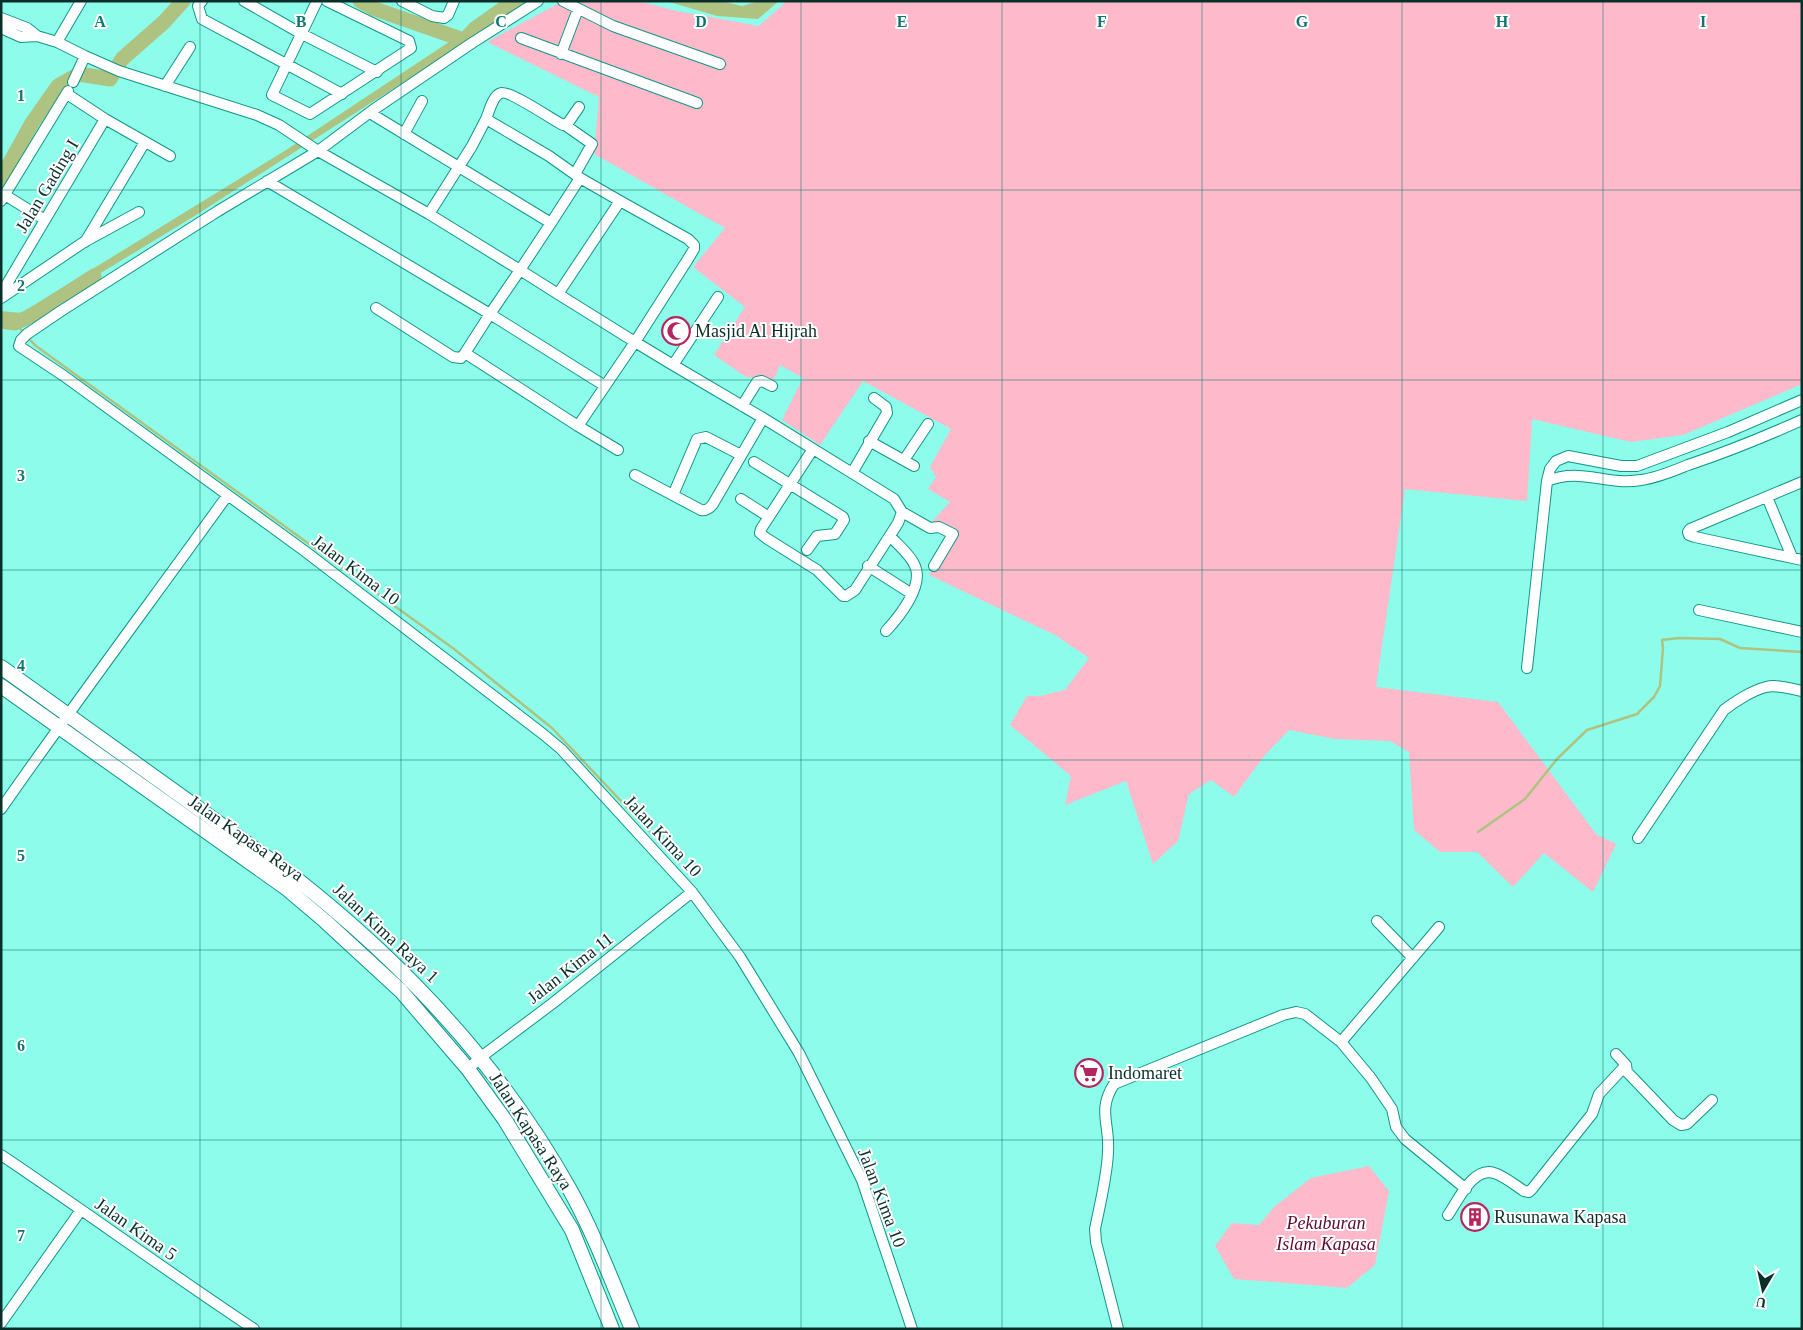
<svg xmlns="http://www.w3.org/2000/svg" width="1803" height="1330" font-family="'Times New Roman',serif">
<rect width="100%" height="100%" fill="#8efceb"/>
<path fill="#febaca" d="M563,1H638L677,11L759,26L787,1H1802V384L1683,435L1631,442L1532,419L1527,501L1405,489L1376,687L1498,702L1596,834L1616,844L1593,892L1544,853L1513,887L1477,852H1440L1414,830L1409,752L1390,741L1335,739L1289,730L1265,755L1234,797L1211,780L1189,794L1178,841L1153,864L1126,781L1065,805L1071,776L1010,725L1027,696H1040L1065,690L1089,658L1055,635L929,575L954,537L929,525L950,502L928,489L936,477L930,467L951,429L863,381L820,445L782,420L803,378L780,365L774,379L746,377L714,355L745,307L693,267L725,228L594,154L599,97L487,42Z
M1369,1166L1389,1191L1375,1265L1347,1288L1234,1279L1215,1246L1232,1223L1259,1225L1274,1207L1311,1178Z"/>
<path fill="#aec381" d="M501,1H530L193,217L20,322L1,320V311L21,313L286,150L458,36L470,23Z
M666,1H721L742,6L759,1H779L758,19L717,16Z"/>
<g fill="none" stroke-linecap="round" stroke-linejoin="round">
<path stroke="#aec381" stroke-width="2.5" d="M15,323L24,333
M27,337L36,346L454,649L552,728L671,854
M1478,832L1525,799L1557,759L1587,730L1637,714L1654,697L1660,686L1663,648L1662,640L1679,638L1720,639L1740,648L1802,652"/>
<path stroke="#aec381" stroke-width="15" d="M360,1L375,9L461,39
M1,179L32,123L58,86L79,74L110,79L122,59L164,22L183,1
M1,321L15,323L37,313L94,276"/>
<defs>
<path id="street" d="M202,1L198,6L202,19L342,94
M244,1L300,33L377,72
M317,1L272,95L310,114L411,48L409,41L327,1
M402,1L432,16L444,18L448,15L454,1
M538,1L472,43L373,110L318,151L218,211L61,311L27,334L21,340L19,346L64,376L306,552L543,734L561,749L692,892L740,957L799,1053L862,1180L912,1329
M563,1L613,26L720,64
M1,18L27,28L37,36
M1,28L21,37L37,36L57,42L85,56L119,71L257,115L279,125L318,151L429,214L472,146L486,119L549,156L580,178L620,201L558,294L520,270L551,223
M521,38L697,103
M57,42L81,1
M561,54L578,9
M73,82L85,56
M165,86L190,47
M67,94L105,119L170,156
M370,113L551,223L580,178
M486,119C489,112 493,95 501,93C509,90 553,120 563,125L568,123L579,107
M565,125L592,144L575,174
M404,134L422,101
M267,181L490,314L520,270L429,214
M5,195L45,220
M1,201L68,91
M85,242L145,142
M1,294L105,119
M558,294L635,342L688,259L694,249V245L688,239L620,201
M1,298L84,242L139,212
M376,308L453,357L461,358L465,353
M673,365L763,418L852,473L887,413L886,407L874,398
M605,386L490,314L465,353L578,426L635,342L673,365L718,297
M742,406L757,382L762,381L772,386
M578,426L618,450
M869,441L914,466
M813,449L761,529L760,533L766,538L817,570L843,596H846L855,590L898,523L902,512L894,499L852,473
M904,460L928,424
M754,462L843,517L844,520L835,534L817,536L807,550
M635,475L701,510C707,511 710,508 713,504L763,418
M1547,481C1581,467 1606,486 1641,480C1657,478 1673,471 1688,465C1727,452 1764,437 1802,420
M1802,482L1690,529L1688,532L1689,535L1695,537L1802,560
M673,495L697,439L706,437L741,455
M1767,497L1792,557
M741,499L769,517
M902,512L930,528L939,527L953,534L934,566
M868,566L912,594
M1699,610L1802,632
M886,631C899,617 924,586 915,566C911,555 898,545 890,536
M1527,668L1547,481L1550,469L1556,461L1568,456L1621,466H1637L1728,432L1802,400
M1,809C75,703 152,600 227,496
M1638,838L1724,710C1734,702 1753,690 1766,687C1777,684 1791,689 1802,691
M1377,921L1413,958
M1341,1042L1439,927
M1626,1065L1627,1072L1632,1077L1673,1120L1681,1125L1687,1124L1712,1100
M468,1069L481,1057L553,1003L692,892
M1,1155C86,1212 168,1272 254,1329
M1448,1215C1458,1201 1473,1166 1494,1173C1504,1176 1515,1185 1524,1191L1529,1192L1532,1189L1592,1114L1599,1094L1626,1065L1616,1054
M1,1323L81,1210
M1118,1329L1096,1242L1095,1229C1100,1204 1107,1177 1108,1152C1110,1123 1097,1111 1114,1084L1283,1015L1296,1012L1305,1014L1341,1042L1371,1078L1392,1109L1396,1127L1405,1139L1466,1189"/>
<path id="secondary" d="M1,667L294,877C406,965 501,1066 570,1190C594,1233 613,1284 632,1329
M1,686L286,888L325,921L401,991L468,1069L505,1120L572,1230L612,1329"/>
</defs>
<use href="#street" stroke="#109687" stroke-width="12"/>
<use href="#secondary" stroke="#109687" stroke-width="16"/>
<use href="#street" stroke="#fff" stroke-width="10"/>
<use href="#secondary" stroke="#fff" stroke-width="14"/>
</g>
<path fill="none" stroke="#0f766e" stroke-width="1" stroke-opacity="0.55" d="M200,1V1329M401,1V1329M601,1V1329M801,1V1329M1002,1V1329M1202,1V1329M1402,1V1329M1603,1V1329M1,190H1802M1,380H1802M1,570H1802M1,760H1802M1,950H1802M1,1140H1802"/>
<defs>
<symbol id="mosque-ring" viewBox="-11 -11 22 22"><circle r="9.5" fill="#fff" stroke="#b3265e" stroke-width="1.5"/><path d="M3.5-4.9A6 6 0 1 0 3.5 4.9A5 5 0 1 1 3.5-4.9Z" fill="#b3265e"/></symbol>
<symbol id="supermarket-ring" viewBox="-11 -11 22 22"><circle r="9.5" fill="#fff" stroke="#b3265e" stroke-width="1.5"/><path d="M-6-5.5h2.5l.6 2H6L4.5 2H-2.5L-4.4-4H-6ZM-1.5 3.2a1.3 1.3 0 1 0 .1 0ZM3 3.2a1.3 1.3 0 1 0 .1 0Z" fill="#b3265e"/></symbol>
<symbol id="building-ring" viewBox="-11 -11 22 22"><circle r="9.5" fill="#fff" stroke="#b3265e" stroke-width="1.5"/><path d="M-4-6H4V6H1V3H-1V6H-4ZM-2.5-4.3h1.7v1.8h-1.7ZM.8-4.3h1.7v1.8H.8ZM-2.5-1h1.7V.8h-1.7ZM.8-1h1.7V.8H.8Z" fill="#b3265e"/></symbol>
</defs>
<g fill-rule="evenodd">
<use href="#mosque-ring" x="660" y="315" width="32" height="32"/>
<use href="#supermarket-ring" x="1073" y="1057" width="32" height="32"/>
<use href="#building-ring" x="1459" y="1201" width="32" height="32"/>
</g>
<g text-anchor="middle" stroke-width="4" stroke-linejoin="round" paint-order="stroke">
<g font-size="18" fill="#092f2a" stroke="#fff">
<text transform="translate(47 186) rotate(-59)" y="6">Jalan Gading I</text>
<text transform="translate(356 570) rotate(37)" y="6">Jalan Kima 10</text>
<text transform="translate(663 836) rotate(47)" y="6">Jalan Kima 10</text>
<text transform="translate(246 838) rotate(35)" y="6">Jalan Kapasa Raya</text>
<text transform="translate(386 933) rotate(43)" y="6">Jalan Kima Raya 1</text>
<text transform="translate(570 968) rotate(-38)" y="6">Jalan Kima 11</text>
<text transform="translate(531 1131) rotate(57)" y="6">Jalan Kapasa Raya</text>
<text transform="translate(882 1198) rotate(69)" y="6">Jalan Kima 10</text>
<text transform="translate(136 1229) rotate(35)" y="6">Jalan Kima 5</text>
</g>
<g font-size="18" fill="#092f2a" stroke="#fff" text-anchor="start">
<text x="695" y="337">Masjid Al Hijrah</text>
<text x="1108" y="1079">Indomaret</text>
<text x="1494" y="1223">Rusunawa Kapasa</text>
</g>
<g font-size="18" font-style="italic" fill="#60082d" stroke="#fff">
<text x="1326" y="1229">Pekuburan<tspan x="1326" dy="21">Islam Kapasa</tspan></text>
</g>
</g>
<g font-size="16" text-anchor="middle" font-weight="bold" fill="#0f766e" stroke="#fff" stroke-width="4" stroke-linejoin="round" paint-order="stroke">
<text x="100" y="27">A</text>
<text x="301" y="27">B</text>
<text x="501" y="27">C</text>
<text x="701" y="27">D</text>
<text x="902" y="27">E</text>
<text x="1102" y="27">F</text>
<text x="1302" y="27">G</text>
<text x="1502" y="27">H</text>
<text x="1703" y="27">I</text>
<text x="21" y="101">1</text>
<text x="21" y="291">2</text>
<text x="21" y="481">3</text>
<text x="21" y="671">4</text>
<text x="21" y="861">5</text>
<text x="21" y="1051">6</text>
<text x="21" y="1241">7</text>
</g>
<rect width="1803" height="1330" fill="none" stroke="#092f2a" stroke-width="5"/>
<g transform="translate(1763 1290) rotate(189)" stroke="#ffffff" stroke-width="4" paint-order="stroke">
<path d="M0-4L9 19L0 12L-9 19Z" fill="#092f2a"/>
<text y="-8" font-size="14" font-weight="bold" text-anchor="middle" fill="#092f2a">U</text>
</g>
</svg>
